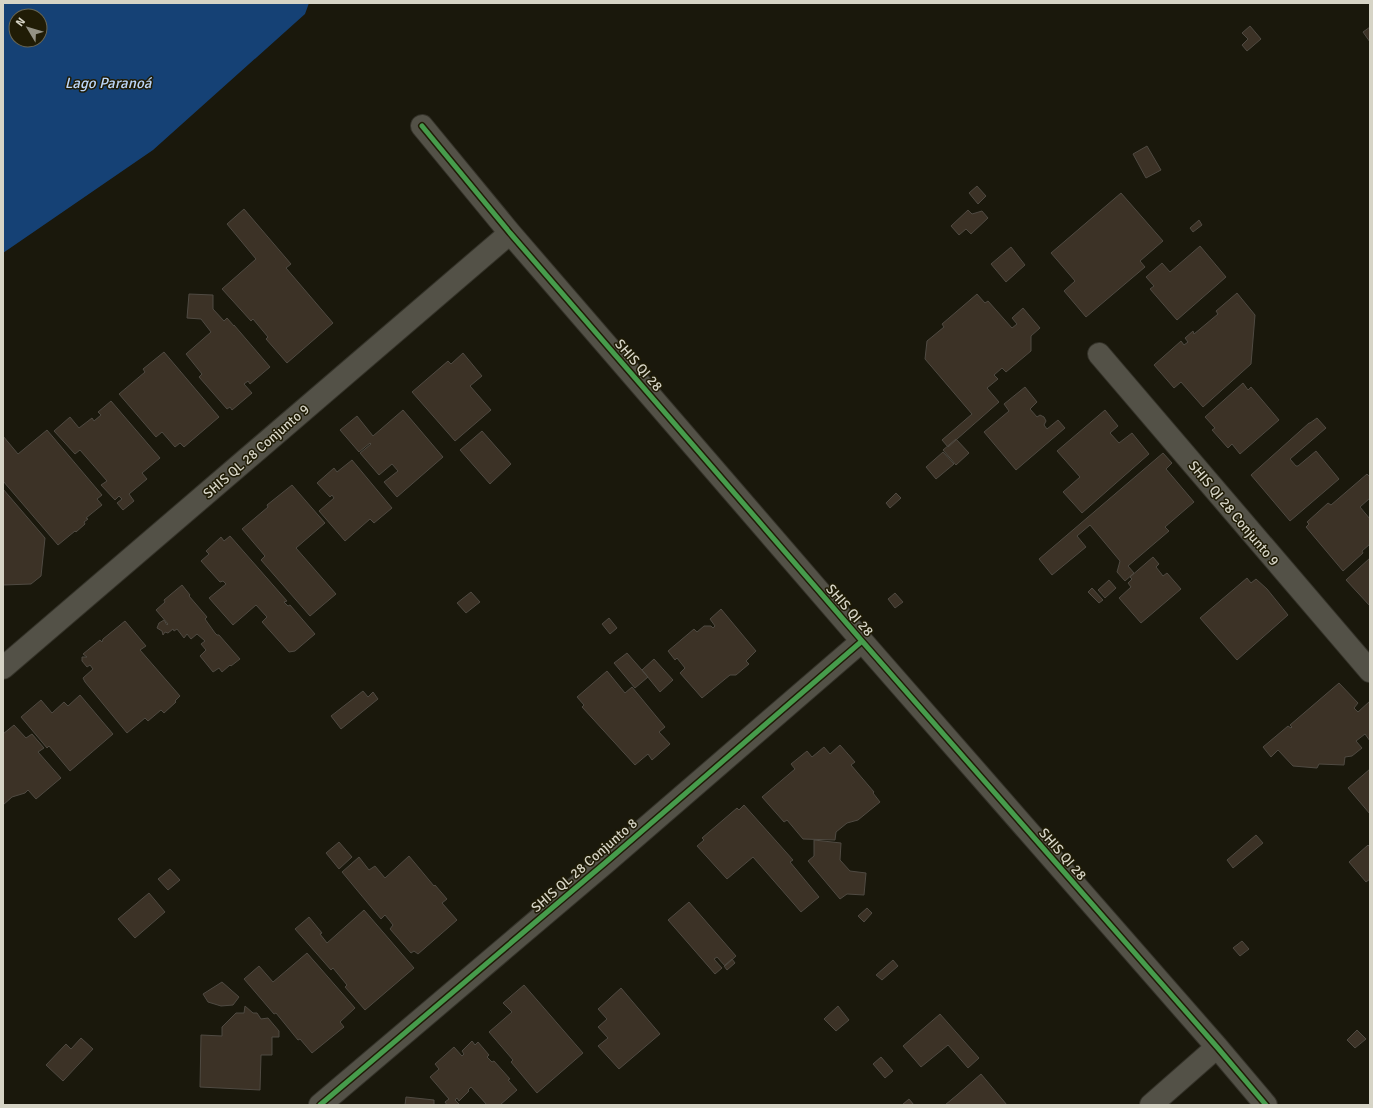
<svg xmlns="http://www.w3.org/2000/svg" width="1373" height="1108" font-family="Signika,sans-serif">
<rect width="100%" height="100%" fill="#1a180c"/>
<path fill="#154175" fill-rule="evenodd" d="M3,3H309L305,14L153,150L3,253ZM16,16H40V40H16Z"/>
<path fill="#3c3226" stroke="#4f4a42" d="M1250,26L1261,39L1247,51L1242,45L1248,39L1242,33Z
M1370,27V42L1363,32Z
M1147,146L1161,170L1146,178L1133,154Z
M977,186L986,196L978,204L969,193Z
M1121,193L1163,241L1140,261L1145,267L1086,317L1064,291L1075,281L1051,253Z
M244,209L291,264L286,268L333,323L287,363L266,339L268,337L253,319L251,321L222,289L256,259L227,224Z
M968,210L972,214L982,211L988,218L971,234L966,229L959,235L951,226Z
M1199,220L1202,225L1193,232L1190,228Z
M1200,246L1226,277L1177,320L1150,289L1154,286L1146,277L1162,263L1170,272Z
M1011,247L1025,265L1006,282L991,264Z
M1237,293L1255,315L1251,364L1203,407L1181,382L1174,388L1154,365L1181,341L1184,345L1188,342L1185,338L1193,331L1194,334L1218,314L1216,311Z
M189,294L213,295V309L224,321L227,318L234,326V325L270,367L250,384L248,381L244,384L252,393L232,410L230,407L227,409L199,377L202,374L186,354L211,332L201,319L187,318Z
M977,294L985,303L988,301L1012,328L1017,324L1012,318L1023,308L1040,328L1031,336V351L1006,372L1002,368L994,375L998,379L987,388L999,402L948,447L942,440L972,414L925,359L927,341L944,327L942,324Z
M164,352L219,417L184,447L180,443L175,447L162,432L156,437L119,394L145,372L143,369Z
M463,353L482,376L470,386L491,410L455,441L412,392L448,361L451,364Z
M1243,383L1248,390L1251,387L1279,420L1240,454L1232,444L1228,448L1212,430L1215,428L1205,417Z
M1025,387L1037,402L1030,409L1037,417L1040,415L1044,417L1046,421L1044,425L1047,429L1058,420L1065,428L1016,470L984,432L1009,411L1004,404Z
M111,401L160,458L142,473L147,479L129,494L134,501L123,510L117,503L122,499L119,496L115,500L101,485L107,481L80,450L75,454L54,431L70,417L79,428L92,418L94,421L101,415L98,412Z
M403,410L443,457L397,497L384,482L398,471L392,464L379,475L360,453L371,444L370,443L359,452L340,430L357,416L373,436Z
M1105,410L1118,426L1110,433L1119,443L1132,433L1149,454L1082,513L1063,492L1080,477L1057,451Z
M1317,418L1326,428L1290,459L1296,466H1298L1316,451L1339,479L1290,521L1251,475L1309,423H1310Z
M47,430L102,495L97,499L102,505L86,518L88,519L84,522L85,524L76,532L75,531L58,545L3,481V436L18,454Z
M482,431L511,464L490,484L460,450Z
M956,439L969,453L956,465L943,450Z
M943,452L954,464L936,479L926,467Z
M1163,453L1172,463L1166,469L1194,502L1165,527L1169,531L1128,566L1134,573L1125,581L1117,572L1120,561L1090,525L1077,536L1086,547L1052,575L1039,559Z
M352,460L392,508L374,523L370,519L345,541L319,511L334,498L332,495L330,497L317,483L334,468L337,472Z
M1367,474L1370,477V498L1360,507L1370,519V544L1362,551L1363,553L1343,571L1306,527L1309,524L1307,522L1328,503L1331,505Z
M292,485L325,523L296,548L336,594L310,616L261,560L265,556L242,529L268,507L267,505Z
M3,489L45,538L41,576L31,584L3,585Z
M896,493L901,498L890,508L886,503Z
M230,536L287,601L284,602L288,606L290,605L315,634L295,651L289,652L262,622L267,617L256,605L233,625L209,598L226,584L223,581L220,582L201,561L209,554L206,551L221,537L224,541Z
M1153,557L1159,564L1156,567L1163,576L1167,573L1181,589L1141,623L1119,598L1131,587L1128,583L1132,579L1130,577Z
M1370,558V606L1346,580Z
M1247,578L1251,583L1256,579L1267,589L1288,615L1237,660L1200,618Z
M1109,580L1116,588L1105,598L1098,590Z
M182,585L190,595L189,596L207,617L205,619L215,633L217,635H219L240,659L231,666L230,665L222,672L219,668L213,672L200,656L206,650L201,644L205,641L197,634L191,639L187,634L184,638L177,629L174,631L173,629L168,633L165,632L163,635L162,631L157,628L159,623L164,620L167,625L168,624L156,610L165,602L164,600Z
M1092,588L1103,600L1099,603L1088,592Z
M471,592L480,602L466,613L457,603Z
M895,593L903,602L895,608L888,599Z
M721,609L756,651L746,661L749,664L736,675H730L702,698L680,673L685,668L677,658L675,660L668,651L694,629L697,632L704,626H711L713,628L715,626L710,619Z
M609,618L617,628L610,634L602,624Z
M125,621L146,646L140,650L180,696L175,701L176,702L164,713L161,710L148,721L145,718L127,733L85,682L83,678L93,669L90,665L87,667L82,661V657H87L83,654L100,640L102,642L103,639Z
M627,653L648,677L635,688L614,663Z
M654,659L673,680L660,692L642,670Z
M607,671L625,693L632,687L665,727L659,732L670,744L652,760L648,754L635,765L582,707L584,705L577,697Z
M1339,683L1358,703L1354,708L1358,712L1370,701V741L1365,734L1356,741L1362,748L1352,756L1345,757L1344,765L1319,764L1317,768L1293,766L1278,750L1271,757L1263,747L1288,726L1291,728L1292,727L1290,725Z
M363,691L368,697L373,692L378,699L341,729L331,716Z
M80,695L113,734L70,771L49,746L47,748L21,717L41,700L52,713L64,702L68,706Z
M14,725L26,738L32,734L44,748L38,752L61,778L36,799L28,790L25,793L12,797L3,805V734Z
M840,745L855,762L851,765L874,792L873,793L880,802L858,820L847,823L836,832L835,840L803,839L787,820L784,822L762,797L795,769L791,764L807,751L812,757L824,747L830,754Z
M1370,769V814L1348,788Z
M744,805L793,860L790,862L819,897L801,912L753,857L727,879L697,846L704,840L702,838L737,808L739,810Z
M1256,835L1263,843L1233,868L1227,860Z
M814,840L841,843L840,860L850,871L866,873L864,895L847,894L840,899L808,861L814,856Z
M339,842L352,857L339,869L326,853Z
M1368,845L1370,847V879L1366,882L1349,862Z
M409,856L434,886L435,885L447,899L442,903L457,920L418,954L414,951L411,953L390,929L393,925L390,921L385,915L381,919L342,872L359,857L369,870L375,866L385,878Z
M170,869L180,880L168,890L158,879Z
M149,893L165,912L135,938L118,919Z
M689,902L736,956L725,966L717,957L714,959L722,968L715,974L668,920Z
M867,908L872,913L864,922L858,916Z
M364,910L414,968L365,1010L345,987L347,985L333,968L331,970L295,929L309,917L322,933L320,934L327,943Z
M1242,941L1249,949L1240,956L1233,948Z
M307,953L355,1008L340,1022L344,1027L312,1053L300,1039L298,1040L276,1013L274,1014L244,979L259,966L273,982Z
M732,959L735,963L727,970L724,966Z
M893,960L898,966L882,980L876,975Z
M222,982L239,997L233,1005L221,1006L208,1002L203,994Z
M524,985L583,1053L537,1093L511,1062L513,1060L489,1032L512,1012L503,1003Z
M621,988L660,1034L619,1069L598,1046L608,1038L598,1027L607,1019L598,1009Z
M245,1006L253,1013H257L261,1019L268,1018L279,1031V1037H272V1055H261L260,1090L200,1087L201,1035L222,1036V1027L236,1013H244Z
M838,1006L849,1020L836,1031L824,1019Z
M940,1014L979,1058L968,1068L948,1045L921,1067L903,1046Z
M1357,1030L1366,1039L1355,1048L1347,1040Z
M81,1038L93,1049L63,1081L46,1065L66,1044L71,1049Z
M472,1041L475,1045L478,1042L489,1055L487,1057L492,1062L494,1061L510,1079L508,1080L517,1090L500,1105H487L471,1087L468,1090L469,1091L459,1101L457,1098L455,1100L460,1105H447L445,1102L449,1099L430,1077L439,1069L435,1064L454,1047L462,1056L464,1054L462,1051Z
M881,1057L893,1071L885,1078L873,1064Z
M981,1074L1007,1105H945L957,1095Z
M406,1097L434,1100V1105H405Z
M909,1099L914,1105H902Z"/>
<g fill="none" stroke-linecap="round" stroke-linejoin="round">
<defs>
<path id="minor" d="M422,126L510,233L862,641L1217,1047L1266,1105
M1099,354L1370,671
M3,668L510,233
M320,1105L605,863L862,641
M1151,1105L1217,1047"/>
</defs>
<use href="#minor" stroke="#343229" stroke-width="24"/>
<use href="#minor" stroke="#535147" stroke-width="22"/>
<defs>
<path id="cycleway" d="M422,126L510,233L862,641L1217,1047L1266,1105
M320,1105L605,863L862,641"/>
</defs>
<use href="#cycleway" stroke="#201c06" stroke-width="8"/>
<use href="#cycleway" stroke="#469c4c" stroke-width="5"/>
</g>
<g text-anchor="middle" stroke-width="3" stroke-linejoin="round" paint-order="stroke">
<g font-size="14" fill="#d6d4c6" stroke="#201c06">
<text transform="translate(639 365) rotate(49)" y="5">SHIS QI 28</text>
<text transform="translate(256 451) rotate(-41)" y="5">SHIS QL 28 Conjunto 9</text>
<text transform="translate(1234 513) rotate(50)" y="5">SHIS QI 28 Conjunto 9</text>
<text transform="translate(850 610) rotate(49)" y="5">SHIS QI 28</text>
<text transform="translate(1063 854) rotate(49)" y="5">SHIS QI 28</text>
<text transform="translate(584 865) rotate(-41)" y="5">SHIS QL 28 Conjunto 8</text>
</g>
<g font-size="15" font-style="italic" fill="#bbd5f8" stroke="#201c06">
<text x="108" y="88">Lago Paranoá</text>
</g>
</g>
<rect width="1373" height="1108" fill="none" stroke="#d6d4c6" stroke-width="8"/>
<g transform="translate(28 28) rotate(308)"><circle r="19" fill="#201c06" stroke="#696653"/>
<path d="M0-3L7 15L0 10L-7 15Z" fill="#949285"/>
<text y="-6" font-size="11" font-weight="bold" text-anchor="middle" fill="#d6d4c6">N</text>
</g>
</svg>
